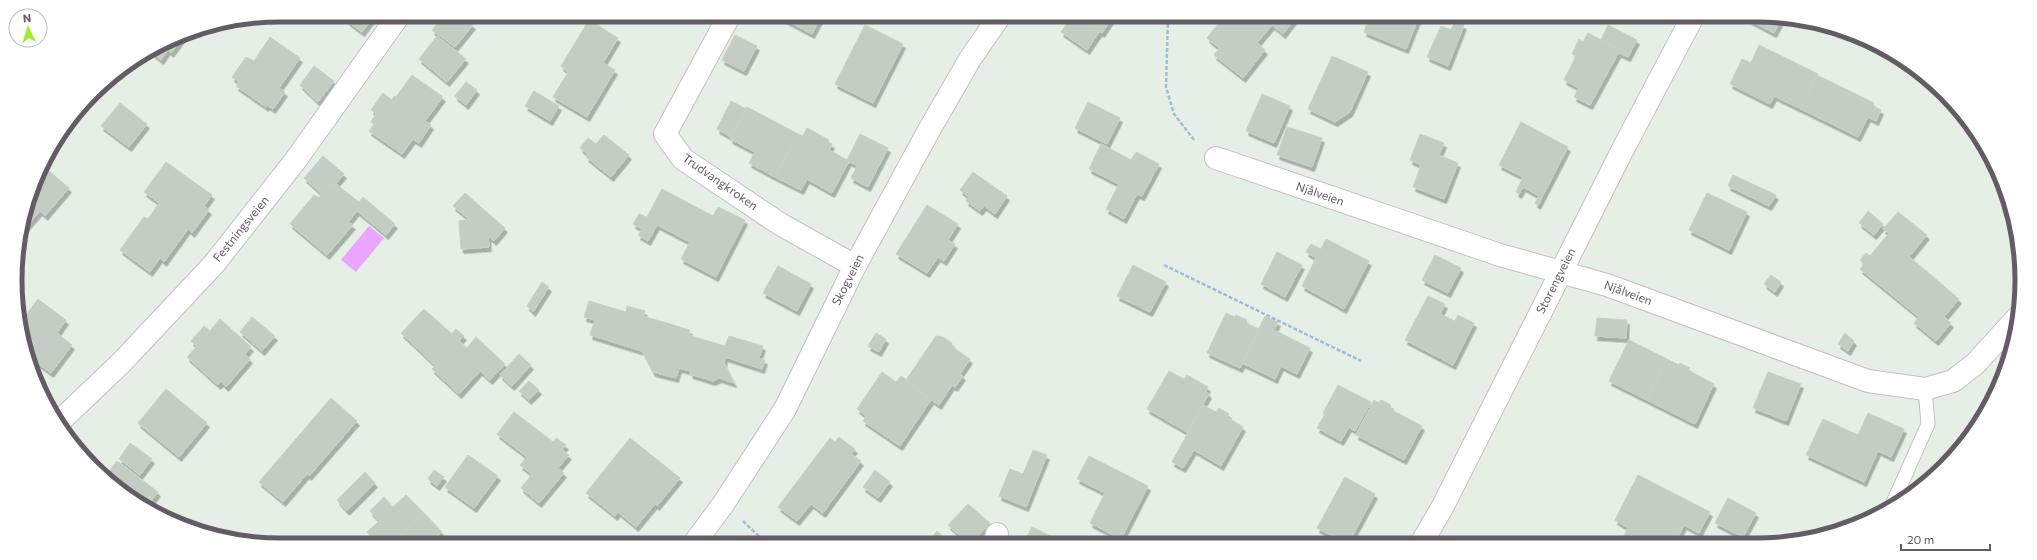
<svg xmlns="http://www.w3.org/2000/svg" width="2037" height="560" font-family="Commissioner,sans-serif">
<defs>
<filter id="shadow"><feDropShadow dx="2.5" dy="4.5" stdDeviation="0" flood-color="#0004"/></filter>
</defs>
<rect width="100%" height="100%" fill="#e5efe6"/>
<path fill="#e9a5ff" d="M369,226L384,238L356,272L341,260Z"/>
<path fill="#c3cdc3" stroke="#c3d4c3" filter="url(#shadow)" d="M351,15H375L362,32L347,21Z
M444,16H461L473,25L455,47L432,30Z
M783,17H821L812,34L782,18Z
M1071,18H1081L1100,31L1087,50L1061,32Z
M1081,18H1112L1102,33Z
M1219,18H1292L1294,20L1283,34L1272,25L1257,43L1265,50L1243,78L1214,55L1219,48L1207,38L1221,20Z
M1369,19H1418L1406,49L1364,32Z
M589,20L618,38L603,63L615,70L587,117L553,97L568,72L561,66Z
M1749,20H1781L1774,33Z
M1455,21L1464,25L1448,66L1427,57L1441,26L1451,30Z
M865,25L903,44L873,103L835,84Z
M1608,25L1637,40L1628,57L1619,53L1620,50L1601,40Z
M186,33L171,53L168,50L161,60L151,52L179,35Z
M1588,33L1620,50L1590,105L1574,97L1579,88L1564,80L1576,56L1572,54L1579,39L1583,42Z
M735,35L757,46L744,71L722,60Z
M437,36L466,59L447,82L419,59Z
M270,37L300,58L279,88L285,92L273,109L267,105L266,107L236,86L239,82L232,77L246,57L254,61Z
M1759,45L1818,74L1801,109L1774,96L1770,104L1730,84L1742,59L1751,63Z
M1332,56L1368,72L1350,112L1335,122L1308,109Z
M314,66L334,81L318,102L300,85Z
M412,75L443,97L425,121L431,125L419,143L413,139L402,154L369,131L374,124L371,122L376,114L380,116L371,110L383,93L392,100L394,96L396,97Z
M1817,75L1874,103L1873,106L1881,110L1876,121L1868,117L1858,137L1801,109Z
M466,82L477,90L466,105L455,96Z
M534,91L559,106L550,121L525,106Z
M1262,94L1290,106L1274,143L1246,131Z
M731,101L746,109L731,137L717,129Z
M1088,102L1120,118L1107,144L1075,128Z
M120,103L147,124L129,147L101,126Z
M747,107L798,134L775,177L749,163L755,152L730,139Z
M1521,122L1568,147L1538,205L1535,203L1539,196L1523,187L1519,194L1516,192L1523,177L1499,165Z
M1287,127L1322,138L1312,167L1277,155Z
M807,128L829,140L828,142L832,144L829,150L849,161L832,193L807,179L801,190L775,177L798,134L803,136Z
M860,134L888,148L868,187L851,178L857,166L847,160Z
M1420,134L1444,143L1439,155L1458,163L1444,199L1413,187L1421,165L1410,160Z
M604,135L629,155L611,177L586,157L588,154L580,148L588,138L596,144Z
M1101,144L1131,160L1136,152L1159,164L1142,196L1137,194L1124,219L1106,209L1119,184L1089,169Z
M323,156L344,174L332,188L329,186L322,194L304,178Z
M166,162L212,195L204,206L209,210L192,233L188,229L164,262L160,258L150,272L120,250L144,217L148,219L159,203L144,192Z
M42,165L69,188L45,216L40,211L25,228L22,225L24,211Z
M973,172L1007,196L995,214L984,206L980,211L966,201L969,197L960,190Z
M1733,175L1776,195L1769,206L1728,186Z
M336,184L359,202L363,197L395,224L386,235L357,211L348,222L353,225L327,255L290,224L314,195L318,198L329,186L332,188Z
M662,189L713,216L718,207L745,220L716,277L681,259L690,242L657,225L648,241L638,235L642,229L633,224L639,214L647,217Z
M465,193L505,228L494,241L488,236L489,247L461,249L459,221L470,220L453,206Z
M1707,193L1747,212L1729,250L1689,230Z
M927,205L958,224L948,240L955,244L944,261L938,257L927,273L896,254Z
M1868,211L1883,224L1874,235L1859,223Z
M1898,212L1927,235L1909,257L1924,269L1898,300L1860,269L1864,264L1860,260L1866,253L1870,256L1889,233L1883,229Z
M1326,239L1369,261L1344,309L1302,286L1316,258L1306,252L1311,244L1321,249Z
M1277,252L1302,265L1285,297L1261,284Z
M1435,255L1461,268L1448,293L1422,280Z
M1133,265L1166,282L1150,312L1117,296Z
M778,266L811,284L797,311L763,293Z
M1924,269L1959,299L1944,317L1951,323L1936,341L1914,323L1919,317L1898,300Z
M1771,275L1781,282L1775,292L1764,284Z
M542,282L549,287L533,312L527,306Z
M1428,296L1445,304L1440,314L1455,321L1458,315L1474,323L1453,365L1405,340Z
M38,299L66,320L57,333L72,345L51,373L36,362L31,368L24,349L21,322Z
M589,301L626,312L627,306L645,311L643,316L690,330L688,335L725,346L729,336L763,346L759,358L765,360L762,369L725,357L724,363L734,383L719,378L713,381L690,374L691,371L679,368L676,378L653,372L642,351L590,335L595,320L584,317Z
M424,309L452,334L456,329L464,336L459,341L467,348L476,337L505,364L490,380L480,371L459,394L432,369L435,365L401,333Z
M1226,313L1235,317L1236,315L1247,320L1246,323L1259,329L1240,368L1207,353Z
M1265,316L1278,322L1274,330L1310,348L1297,374L1281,366L1275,379L1242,363Z
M252,317L275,336L262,351L240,332Z
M1597,318L1627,320L1626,338L1595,336Z
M220,319L251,347L245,354L250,359L226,387L221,382L218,385L187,357L197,346L191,341L204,326L210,331Z
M876,333L886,339L879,352L868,346Z
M1845,333L1854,341L1848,351L1838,344Z
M936,336L943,337L952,343V347L970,359L960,374L963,376L955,387L952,385L939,405L917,390L919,388L906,380Z
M1629,340L1667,359L1647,400L1609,381Z
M519,354L531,365L512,386L500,375Z
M1667,359L1679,365L1680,363L1690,368L1688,370L1714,384L1695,424L1647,400Z
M1169,371L1184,379L1187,375L1208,387L1206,391L1209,394L1187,432L1147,409Z
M882,372L896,382L901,376L919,388L917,390L931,400L900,446L863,421L866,416L857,409Z
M1768,372L1801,384L1786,421L1753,408Z
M529,381L539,390L529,400L519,391Z
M1338,385L1371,402L1355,431L1349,427L1341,441L1317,428L1325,414L1323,413Z
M166,389L207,423L179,457L138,423Z
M331,398L357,421L309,476L307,474L283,502L259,482Z
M1374,400L1379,403L1381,400L1391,405L1390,409L1422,426L1404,460L1356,435Z
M1203,405L1216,412L1219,408L1229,414L1227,417L1243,427L1221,466L1194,450L1183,468L1172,462Z
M514,412L553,442L556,438L566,445L562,450L569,455L558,468L564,473L539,503L521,488L532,474L520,465L527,457L497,434Z
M1868,413L1904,429L1891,457L1878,451L1864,482L1806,455L1823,419L1858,435Z
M839,437L855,449L851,454L861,461L823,513L811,504L797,521L778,507L830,438L835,442Z
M630,438L680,478L657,506L655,504L636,527L618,512L615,516L586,493Z
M130,443L152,459L140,475L119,459Z
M1033,450L1047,455L1026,507L999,496L1010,469L1023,474Z
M468,455L498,476L474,508L445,487Z
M1089,456L1148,486L1121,539L1090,523L1105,493L1077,479Z
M117,461L158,492L146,508L149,510L104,478Z
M434,470L444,477L437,486L428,479Z
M875,470L890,482L878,498L863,487Z
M365,472L375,483L347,511L337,500Z
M1638,475L1710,512L1699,533L1684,525L1675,543L1621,542L1628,528L1615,520Z
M1345,477L1375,494L1349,542H1344L1317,528Z
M406,495L424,513L395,540H375L367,532L379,521L370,511L384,497L393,507Z
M1728,498L1756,513L1743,537L1715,523Z
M968,504L990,523L973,541H966L948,525Z
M424,513L442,532L433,540H395Z
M1032,527L1059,540L1058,541H1021L1023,537L1026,539Z
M937,531L948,541H929Z"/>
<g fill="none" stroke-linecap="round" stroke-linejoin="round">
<defs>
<path id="lane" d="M1892,505L1928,424L1925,389"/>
<path id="street" d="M729,16L665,134L683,159L780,224L855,266
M1216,158L1500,255L1607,285L1868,381L1925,389L1953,381L1975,364L2018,317
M58,423L122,362L214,264L295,161L399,15
M696,541L724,503L785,409L855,266L928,132L970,59L999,17
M995,541L997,534"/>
<path id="secondary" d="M1422,542L1443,506L1622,151L1691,20"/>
</defs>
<use href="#lane" stroke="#c6bec6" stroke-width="15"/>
<use href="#street" stroke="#c6bec6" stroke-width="24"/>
<use href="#secondary" stroke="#c7bfc8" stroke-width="24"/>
<path stroke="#a3bada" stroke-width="2.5" stroke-dasharray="4 2" stroke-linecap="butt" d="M1168,18L1166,87L1174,114L1195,141
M1164,265L1361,361
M743,521L764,541"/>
<use href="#lane" stroke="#fff" stroke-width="13"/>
<use href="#street" stroke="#fff" stroke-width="22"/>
<use href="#secondary" stroke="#fff" stroke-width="22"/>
</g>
<g text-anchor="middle" stroke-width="4" stroke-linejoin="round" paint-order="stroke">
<g font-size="12" fill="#645c65" stroke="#fff">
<text transform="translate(720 182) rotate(35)" y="4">Trudvangkroken</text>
<text transform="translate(1320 194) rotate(19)" y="4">Njålveien</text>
<text transform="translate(241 229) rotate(-51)" y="4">Festningsveien</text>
<text transform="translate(848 280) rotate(-63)" y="4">Skogveien</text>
<text transform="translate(1556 281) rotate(-63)" y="4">Storengveien</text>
<text transform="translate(1628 293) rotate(20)" y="4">Njålveien</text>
</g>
</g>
<path d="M0 0H2037V560H0ZM280 22H1757A258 258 0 0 1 2015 280V280A258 258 0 0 1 1757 538H280A258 258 0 0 1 22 280V280A258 258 0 0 1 280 22Z" fill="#fff" fill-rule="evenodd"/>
<path fill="none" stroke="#645c65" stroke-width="5" d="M280 22H1757A258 258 0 0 1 2015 280V280A258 258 0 0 1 1757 538H280A258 258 0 0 1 22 280V280A258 258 0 0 1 280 22Z"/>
<g transform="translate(28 28) rotate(355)"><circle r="19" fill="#ffffff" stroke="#c1bec1"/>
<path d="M0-3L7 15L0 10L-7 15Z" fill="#a0ed2c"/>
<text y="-6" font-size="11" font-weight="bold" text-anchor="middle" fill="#645c65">N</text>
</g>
<path d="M1901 544v6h89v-6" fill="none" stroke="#645c65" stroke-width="2"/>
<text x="1907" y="544" font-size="12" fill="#645c65" stroke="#ffffff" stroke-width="3" paint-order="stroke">20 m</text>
</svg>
